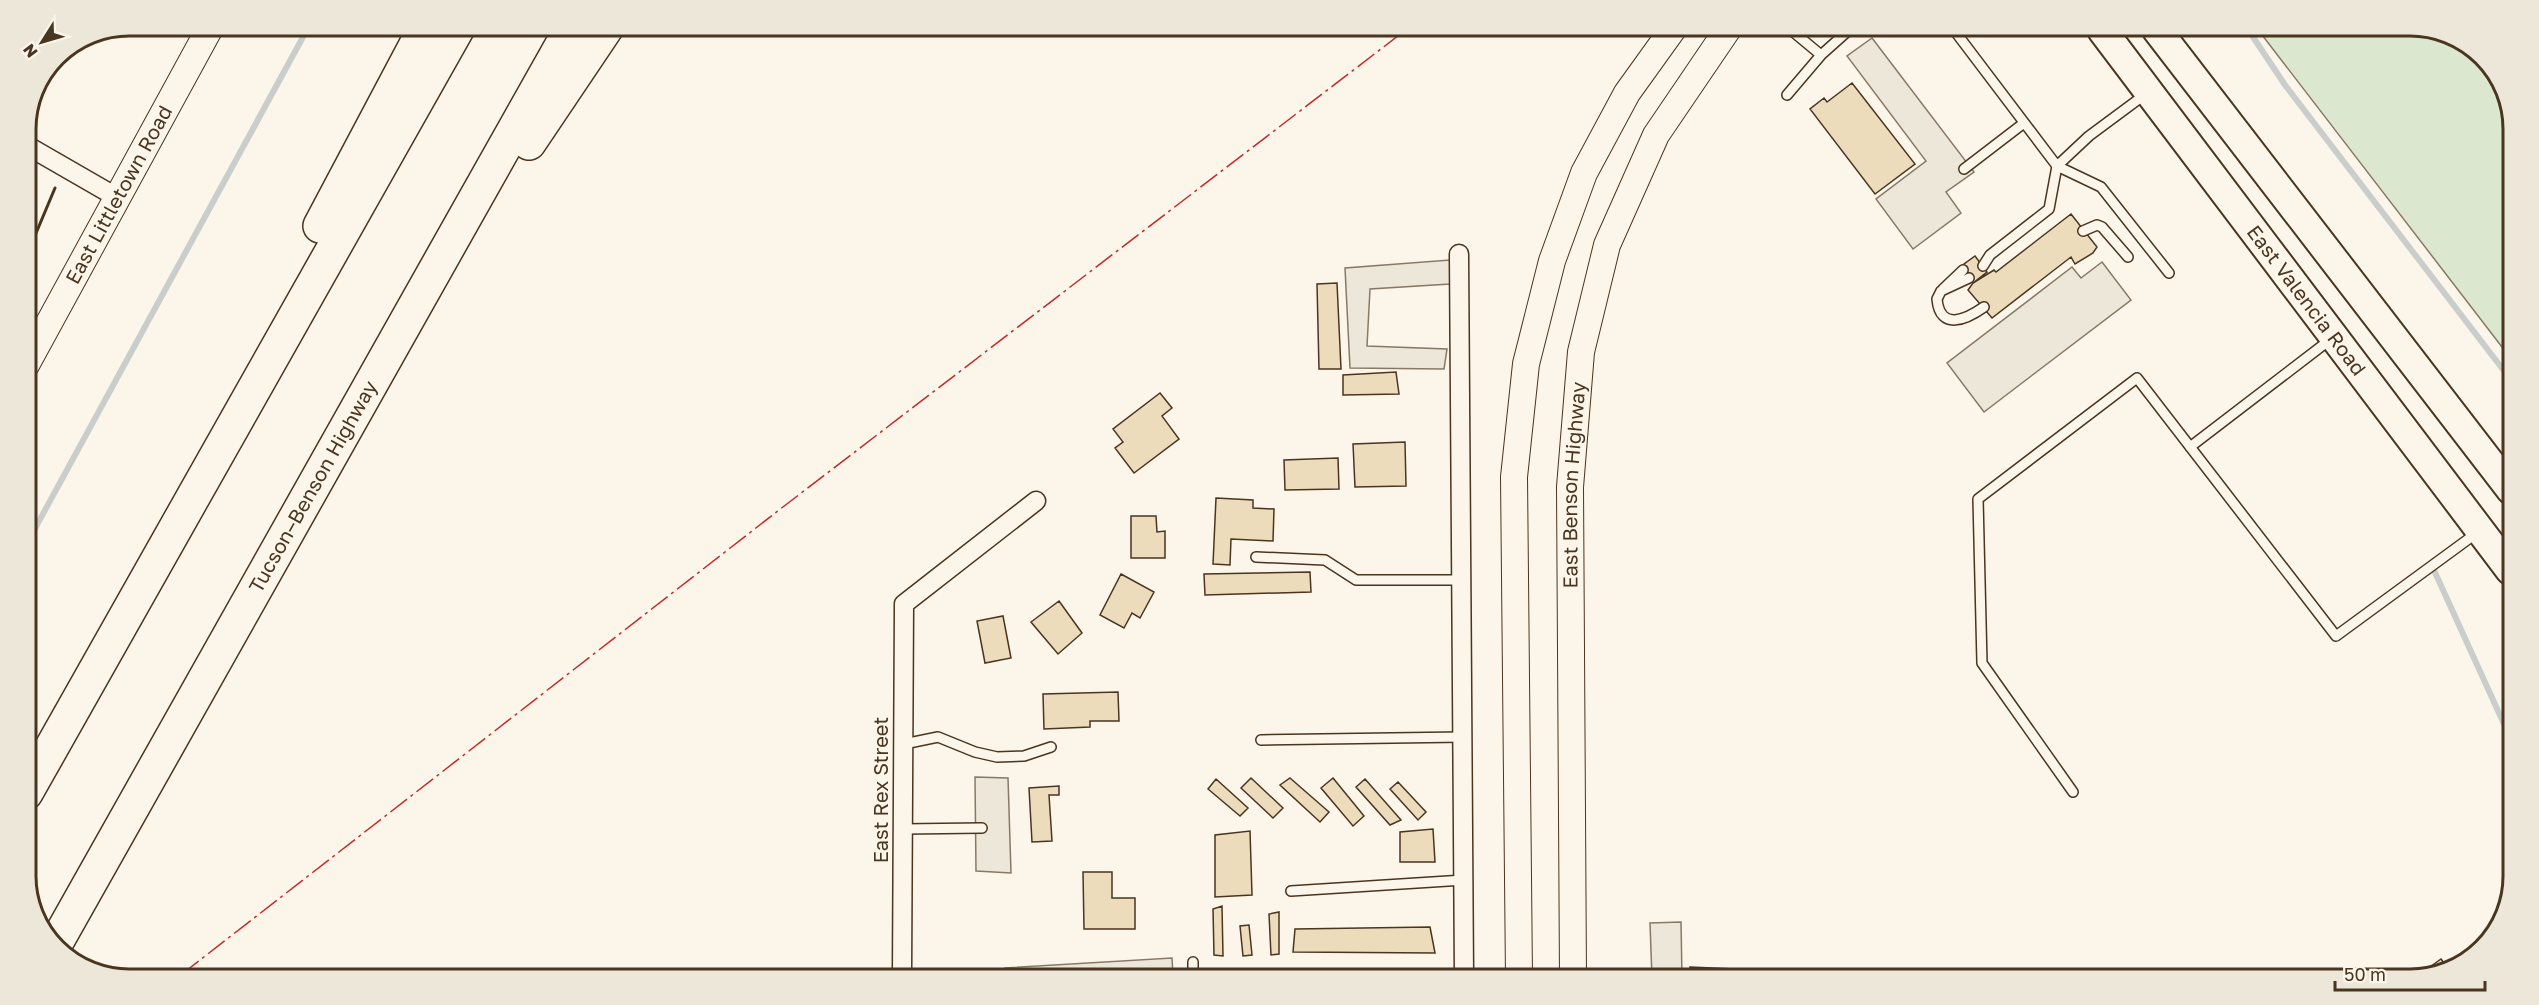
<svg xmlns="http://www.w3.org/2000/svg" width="2539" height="1005" font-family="'Golos Text',sans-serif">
<rect width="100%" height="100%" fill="#fbf6e9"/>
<path fill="#dce7d0" stroke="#887966" stroke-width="1.5" d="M2259,31H2443L2492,66L2513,122L2512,360Z"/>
<path fill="#ede7d9" stroke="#887966" stroke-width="1.5" d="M1872,38L1974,172L1946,192L1961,213L1913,249L1876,199L1926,161L1847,56Z
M1450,260V284L1370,289L1367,346L1447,349L1444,369L1350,368L1345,268Z
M2102,262L2131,300L1984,412L1947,363L2072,267L2081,278Z
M975,777L1008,778L1011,873L976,871Z
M1681,922L1682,978H1652L1650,923Z
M1172,958L1173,976H1006L1005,968Z"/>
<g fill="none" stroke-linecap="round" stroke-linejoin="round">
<path stroke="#c9cecd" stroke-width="6" d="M2249,31L2285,85L2511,380
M26,545L309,26
M2433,568L2509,735"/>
</g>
<path fill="#ecdcbc" stroke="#4a3520" stroke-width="1.5" d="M1852,83L1915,164L1875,194L1810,109L1824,98L1827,102Z
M2071,214L2097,247L2093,253L2075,264L2071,257L1992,318L1968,290L1973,283L1994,270L1996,272Z
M1975,256L1987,272L1973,283L1960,267Z
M1337,283L1341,369H1319L1317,284Z
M1396,372L1399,394L1343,395V375Z
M1160,393L1172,408L1162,416L1179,439L1134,473L1115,448L1123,442L1113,429Z
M1405,442L1406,486L1355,487L1353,444Z
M1338,458L1339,489L1285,490L1284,460Z
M1216,498L1253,500V508L1274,509L1273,541L1231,539L1230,565L1213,564Z
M1131,516H1156L1157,532L1165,531V558H1131Z
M1310,572L1311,592L1205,595L1204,574Z
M1121,574L1154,592L1140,618L1132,613L1124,628L1100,615Z
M1059,601L1082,633L1058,654L1031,622Z
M1003,616L1011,658L985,663L977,621Z
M1118,692L1119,721H1090V727L1044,729L1043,694Z
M1251,778L1283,808L1273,818L1241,788Z
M1290,778L1329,812L1320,822L1280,785Z
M1333,778L1364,816L1353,826L1321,788Z
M1216,779L1248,808L1240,816L1208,789Z
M1365,779L1401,820L1390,825L1356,787Z
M1398,782L1426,812L1418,820L1390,789Z
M1059,786V795H1049L1052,841L1032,842L1029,788Z
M1433,829L1435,862H1400V832Z
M1250,831L1252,895L1215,897V835Z
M1083,872H1112V898H1135V929H1084Z
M1222,906L1223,956L1214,955L1213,909Z
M1279,912V954L1271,955L1269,914Z
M1249,925L1252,955L1243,956L1240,926Z
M1430,927L1435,953L1293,952L1295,929Z
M2441,959L2447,967L2424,975L2423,972Z
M1690,967L1735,969V978H1690Z
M980,971V976H943V972Z"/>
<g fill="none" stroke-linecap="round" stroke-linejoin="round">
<defs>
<path id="lane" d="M1791,30L1821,55
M1954,30L2057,166L2101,187L2169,273
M1787,95L1821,55L1849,30
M1964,169L2024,123
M2083,231L2097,225L2102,227L2128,257
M1983,266L1990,255L2049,209L2057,166L2089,136L2147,93
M1969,278L1941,291L1937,299C1940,332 1967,319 1984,307
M1943,289L1963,270
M2190,447L2331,339
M1256,557L1325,560L1356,580H1461
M1261,740L1463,737
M904,744L938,737L975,752L997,757L1024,756L1051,747
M2073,792L1982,663L1978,499L2137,378L2336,636L2478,532
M903,829L982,828
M1291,891L1464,880
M1193,962V977"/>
<path id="street" d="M26,145L118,198
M1459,254L1464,977
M902,976L904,604L1036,501"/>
<g id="secondary">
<path id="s1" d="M26,365L211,26"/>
<path d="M1519,977L1514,477L1526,364L1552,261L1584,173L1627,93L1673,29"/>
<path id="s2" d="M1573,977L1570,487L1581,352L1607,245L1656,135L1728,29"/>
</g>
<g id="primary">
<path id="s3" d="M2102,30L2510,570"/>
<path d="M2157,30L2511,490"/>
</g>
<g id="highway">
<path d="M529,143L607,27"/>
<path d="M320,226L426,26"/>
<path d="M26,793L459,26"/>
<path id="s4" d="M55,945L572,27"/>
</g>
</defs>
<use href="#lane" stroke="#4a3520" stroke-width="12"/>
<use href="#street" stroke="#4a3520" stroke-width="21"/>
<use href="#secondary" stroke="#4a3520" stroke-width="28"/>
<use href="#primary" stroke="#4a3520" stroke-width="32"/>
<use href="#highway" stroke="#4a3520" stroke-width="36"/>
<use href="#lane" stroke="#fbf6e9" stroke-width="9"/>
<use href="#street" stroke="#fbf6e9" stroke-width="18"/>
<use href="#secondary" stroke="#fbf6e9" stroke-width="26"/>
<use href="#primary" stroke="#fbf6e9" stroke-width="28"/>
<use href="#highway" stroke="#fbf6e9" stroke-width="33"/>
<path stroke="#4a3520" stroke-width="3" d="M26,257L55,188"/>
<path stroke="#c62828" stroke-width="1.5" stroke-dasharray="21 4.5 3 4.5" stroke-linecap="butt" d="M182,974L779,510L1407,29"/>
</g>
<g text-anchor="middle" stroke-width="4.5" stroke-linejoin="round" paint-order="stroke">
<g font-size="20" fill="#4a3520" stroke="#fbf6e9">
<text dy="7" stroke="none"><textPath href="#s1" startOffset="194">East Littletown Road</textPath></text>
<text dy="7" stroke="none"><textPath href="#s3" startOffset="339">East Valencia Road</textPath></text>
<text dy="7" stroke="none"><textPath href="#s4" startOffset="526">Tucson–Benson Highway</textPath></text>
<text dy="7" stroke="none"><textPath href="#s2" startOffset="492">East Benson Highway</textPath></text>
<text transform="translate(881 790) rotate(-90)" y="7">East Rex Street</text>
</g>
</g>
<path d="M0 0H2539V1005H0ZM129 36H2410A93 93 0 0 1 2503 129V876A93 93 0 0 1 2410 969H129A93 93 0 0 1 36 876V129A93 93 0 0 1 129 36Z" fill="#ede7d9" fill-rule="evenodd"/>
<path fill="none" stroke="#4a3520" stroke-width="3" d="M129 36H2410A93 93 0 0 1 2503 129V876A93 93 0 0 1 2410 969H129A93 93 0 0 1 36 876V129A93 93 0 0 1 129 36Z"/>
<g transform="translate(42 42) rotate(233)" stroke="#fbf6e9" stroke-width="4.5" paint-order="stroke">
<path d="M0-4.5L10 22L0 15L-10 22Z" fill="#4a3520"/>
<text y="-9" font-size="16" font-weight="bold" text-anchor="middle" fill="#4a3520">N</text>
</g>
<path d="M2335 981v9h150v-9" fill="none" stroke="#4a3520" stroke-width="3"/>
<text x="2344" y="981" font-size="18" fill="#4a3520" stroke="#fbf6e9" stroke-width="4.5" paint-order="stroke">50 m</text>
</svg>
